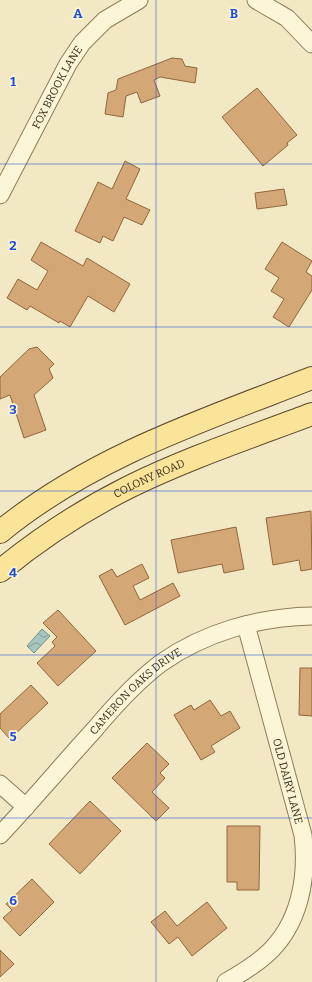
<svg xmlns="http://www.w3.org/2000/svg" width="312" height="982" font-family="Bitter,serif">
<defs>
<pattern id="water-waves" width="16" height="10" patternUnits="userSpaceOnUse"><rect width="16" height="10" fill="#a6c5bf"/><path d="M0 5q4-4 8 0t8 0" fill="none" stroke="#89a09b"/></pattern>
</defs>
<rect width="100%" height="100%" fill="#f2e9c4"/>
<path fill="url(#water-waves)" stroke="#6b958f" d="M42,629L50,636L34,653L27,646Z"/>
<path fill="#d4a776" stroke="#91663b" d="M172,58L182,59L185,66L197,68L195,83L160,77L154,80L160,96L141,103L137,92L126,96L123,117L105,114L108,93L116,90L118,79Z
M257,88L297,135L287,143L288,145L263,166L222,117Z
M125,161L140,169L126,199L150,210L142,225L124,217L113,241L103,236L100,243L75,231L98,182L112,189Z
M284,189L287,205L257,209L255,193Z
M41,242L83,266L87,258L130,284L114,312L88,296L70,327L60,321L59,323L30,306L27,310L7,298L18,279L37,290L48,271L31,260Z
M282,242L312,261L306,272L312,276V290L289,327L273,317L284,299L271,291L279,278L265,269Z
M37,347L54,364L49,369L53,378L34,395L46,430L24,438L10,395L0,399V377L29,349Z
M311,511L312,569L301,571L299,560L273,565L266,518Z
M236,527L244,569L224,573L222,564L178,573L171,540Z
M142,564L149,578L133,586L140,600L173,583L180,596L125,625L99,576L112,569L117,577Z
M58,610L96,651L58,686L37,663L55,646L52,642L57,637L43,623Z
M300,668H312V716L299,715Z
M31,685L48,703L10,739L0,728V714Z
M210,700L221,716L230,711L240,728L211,746L215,752L201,760L174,715L191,705L194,710Z
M147,743L169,764L160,773L165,778L152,792L169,808L156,821L112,778Z
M90,801L121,831L80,874L49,844Z
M227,826H260L259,890H237V882H227Z
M32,879L54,902L20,936L3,918L12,910L6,904Z
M207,902L227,928L192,956L178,937L169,944L151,922L165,911L177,926Z
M0,950L14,964L0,977Z"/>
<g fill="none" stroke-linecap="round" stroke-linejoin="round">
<defs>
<g id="minor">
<path d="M256,0L287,18L312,44"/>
<path id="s1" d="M0,195L68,64L82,43L105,20L139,0"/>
<path d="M0,784L26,807"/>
<path id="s2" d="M0,835C32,801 63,764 95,729C115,705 136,682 161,663C205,632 259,617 312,616"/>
<path d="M226,982C240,974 255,965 267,954C300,924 308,877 303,835L246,625"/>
</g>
<g id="major">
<path d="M0,532C91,457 204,420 312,378"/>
<path id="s3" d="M0,571C40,538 83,510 129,487C188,458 251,437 312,414"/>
</g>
</defs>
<use href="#minor" stroke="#8f7b58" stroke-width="19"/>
<use href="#major" stroke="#5d482c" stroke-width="24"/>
<use href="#minor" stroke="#fcf5d8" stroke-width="17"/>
<use href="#major" stroke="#f9e499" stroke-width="22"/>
</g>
<path fill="none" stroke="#1d4ed8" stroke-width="1" stroke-opacity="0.55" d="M156,0V982M0,164H312M0,327H312M0,491H312M0,655H312M0,818H312"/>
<g text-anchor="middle" stroke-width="3.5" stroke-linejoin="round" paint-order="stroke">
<g font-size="11" fill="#3e301d" stroke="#f9f2d4">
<text dy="4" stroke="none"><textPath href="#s1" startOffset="122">FOX BROOK LANE</textPath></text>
<text dy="4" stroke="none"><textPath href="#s3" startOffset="176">COLONY ROAD</textPath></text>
<text dy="4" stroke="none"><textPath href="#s2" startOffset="198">CAMERON OAKS DRIVE</textPath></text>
<text transform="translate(288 781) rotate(75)" y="4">OLD DAIRY LANE</text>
</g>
</g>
<g font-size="13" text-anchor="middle" font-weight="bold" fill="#1d4ed8" stroke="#f9f2d4" stroke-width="3.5" stroke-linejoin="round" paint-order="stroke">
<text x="78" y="18">A</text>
<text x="234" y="18">B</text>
<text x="13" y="86">1</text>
<text x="13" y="250">2</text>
<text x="13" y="414">3</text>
<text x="13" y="577">4</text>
<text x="13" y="741">5</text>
<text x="13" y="905">6</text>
</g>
</svg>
